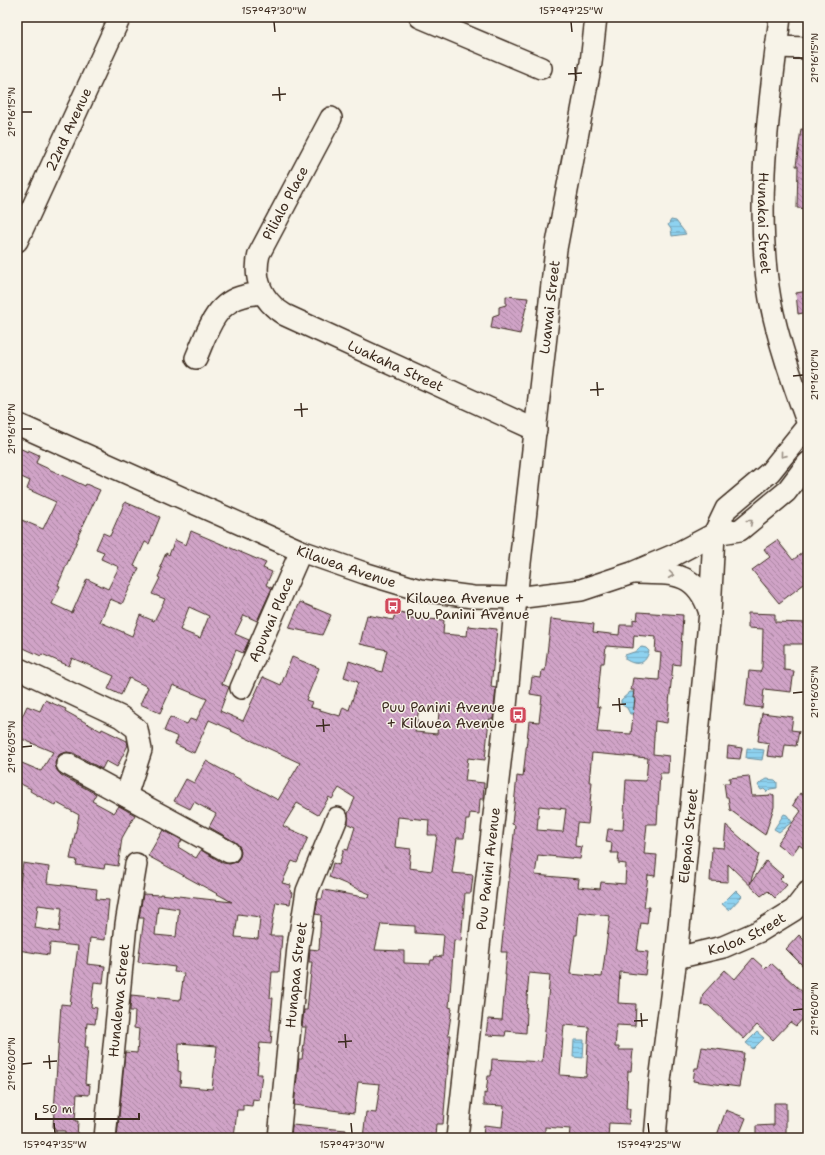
<svg xmlns="http://www.w3.org/2000/svg" width="825" height="1155" font-family="'Shantell Sans',sans-serif">
<defs>
<pattern id="water-rules" width="6" height="5" patternUnits="userSpaceOnUse"><rect width="6" height="5" fill="#8ed2f0"/><path d="M0 2.5h6" fill="none" stroke="#7bb4cd"/></pattern>
<pattern id="building-back-hatch" width="6" height="6" patternUnits="userSpaceOnUse"><rect width="6" height="6" fill="#d0a3c7"/><path d="M-1 5l2 2M0 0l6 6M5-1l2 2" fill="none" stroke="#aa85a1"/></pattern>
</defs>
<rect width="100%" height="100%" fill="#f7f3e8"/>
<filter id="ink" filterUnits="userSpaceOnUse"><feTurbulence type="fractalNoise" baseFrequency=".025" numOctaves="2"/><feDisplacementMap in="SourceGraphic" scale="8" xChannelSelector="R" yChannelSelector="G"/><feConvolveMatrix kernelMatrix="1 2 1 2 8 2 1 2 1" color-interpolation-filters="sRGB"/></filter>
<g filter="url(#ink)">
<path fill="url(#water-rules)" stroke="#6d8f9c" d="M671,220L676,221L686,234L672,236L671,229L668,225Z
M642,647L646,648L649,651C646,664 637,667 625,659V655L637,651L639,648Z
M630,692H634L636,700C633,705 636,710 633,714H630L627,708L621,704V700Z
M747,748L764,750L762,760L746,758Z
M767,779L775,780L777,782V788L770,789L767,792L764,789L761,790L758,785L760,783Z
M784,814L787,815L792,822L779,832L774,829Z
M736,890L742,896L729,910L722,904Z
M757,1032L764,1038L753,1049L746,1043Z
M574,1040H584L583,1058L573,1057Z"/>
<path fill="url(#building-back-hatch)" stroke="#3b2a1e" fill-rule="evenodd" d="M801,129L808,130V209L797,208L798,166H796Z
M808,291V312L798,314L796,293Z
M506,296L528,298L520,334L491,328L493,316L499,314V307L506,305Z
M17,447L28,452V450L39,455L36,463L85,486L86,484L100,490L78,536H79L58,585L60,586L52,604L72,613L87,579L108,589L119,567L101,559L104,552L96,549L103,533L110,536L125,502L160,517L149,544L145,542L134,566L139,568L122,604L110,599L100,622L132,636L140,615L154,621L165,599L152,594L160,578L158,577L162,568L160,567L166,553L169,555L175,540L186,545L191,531L266,563L263,568L272,572L266,585L272,588L257,621L244,615L235,634L249,640L243,653L236,650L222,684L229,687L220,711L243,721L263,677L281,685L292,657L319,668L306,700L312,702L310,707L340,716L343,707L349,710L358,682L344,677L349,661L382,672L387,650L360,644L367,615L393,620L396,611L412,615L411,618L444,620L443,634L467,636L468,626L497,629L491,687L496,688L493,719H489L485,760L468,758L465,781L484,783L483,799H480L479,814L470,813L469,820H466L464,838H457L452,873L473,875L471,893H465L461,941L454,940L449,1007L452,1008L448,1035H451L447,1065H448L443,1124H436L435,1138H363L366,1112L376,1113L380,1084L358,1082L354,1113L294,1105L299,1059H302L306,1027H302L304,1010H307L312,962H309L310,949L319,950L321,915L315,914L318,899H322L324,890L369,898L370,894L329,877L333,863L339,865L344,849L348,850L355,827L348,824V814L355,798L339,788L332,799L329,797L318,815L297,803L283,826L308,837L297,863L292,861L282,883L291,885L290,892H292L290,904L276,902L270,936H282L279,972H272L270,998H273L270,1031H272L271,1044L260,1043L257,1074H262L259,1100L253,1099L252,1106L243,1105V1110H237L234,1138H117L125,1052L137,1053L139,1029L134,1028L135,1011H130L131,995L180,1000L184,973L174,972L175,967L138,962L144,918H139L143,894L160,895V894L232,902L148,856L163,830L182,840L178,847L196,858L201,850L223,863L230,864L236,862L240,857L241,852L239,846L235,842L209,827L216,814L194,802L190,809L174,801L186,779L194,783L206,761L278,800L300,763L231,731L232,730L209,720L194,753L175,744L178,737L164,731L170,717L187,724L190,719L196,721L207,699L173,685L160,713L140,704L148,687L129,678L121,695L108,689L114,676L72,658L69,666L42,654L41,656L17,645V518L43,529L56,502L27,489L30,481L17,475ZM189,607L209,616L200,638L180,630ZM419,708L439,712L437,734L415,732ZM398,817L429,820L428,835H437L432,871L409,868L411,849L395,847ZM158,906L179,909L176,937L155,935ZM238,914L260,917L258,939L235,937ZM381,924L415,926V933L444,935L442,957L435,956L434,960H431L430,964L404,963V951L375,950ZM179,1043L217,1046L212,1089L180,1086L181,1072L178,1071Z
M777,540L793,560L808,548V581L779,603L752,570L770,557L764,549Z
M300,602L331,615L322,635L289,628Z
M638,612L683,615L680,665L673,664L667,723L655,721L653,754L669,756L668,773H660L657,824H647L644,854L657,855L655,876L648,875L644,907H649L647,924L641,923L637,951L648,952L645,975L620,972L618,1003L636,1004L635,1026L617,1025L615,1047H619V1050H633L631,1071H628L626,1109H630L629,1124L609,1123L608,1138H569L570,1129L545,1127V1138H483L484,1125L502,1127L504,1106L484,1105V1093L486,1094L488,1076H491L492,1059L542,1062L550,975L529,973L526,1012L527,1013L526,1033L506,1031L505,1036L486,1035L488,1019L502,1020L506,975H505L507,952H501L515,825L512,824L517,776L523,777L529,721L539,722L542,696L530,694L532,677L541,678L542,670L545,671L551,619L594,624L593,632L619,635L620,625H633V619L637,620ZM634,635L656,637L655,652L661,653L659,680L633,678L631,690H634L633,698H635L631,734L597,732L600,707L597,706L601,663H604L606,646L633,648ZM592,753L648,758L646,781L626,780L623,830L608,829L606,842L612,843L611,853H619L618,863L626,864L625,884L601,882L600,889L578,887L579,879L535,875L538,855L580,859L582,847L575,846L577,823L588,824L592,782H589ZM539,806L566,809L563,832L537,830ZM579,912L610,916L602,977L570,974L575,935H577ZM564,1025L589,1027L586,1077L560,1075Z
M748,613L775,614V622L807,623L806,644H784V670L794,671L791,692L764,689L762,708L745,706L749,671L760,672L762,667L763,629L748,628Z
M45,700L66,709L65,711L101,731L102,729L127,741L128,745L117,767L106,761L102,769L73,753L67,752L60,754L56,759L55,764L57,770L61,775L96,794L92,801L114,813L119,806L135,815L122,838L118,866L105,864L104,869L76,865L77,860L70,859L79,815L57,803L56,806L30,791L31,789L17,782V761L41,771L53,752L17,737V728L27,706L40,711Z
M762,713L793,717L791,730L799,731L796,746L785,745L783,758L767,756L769,743L758,741Z
M728,746L742,748L740,759L727,758Z
M749,776L752,796L774,795V807L765,835L730,810L728,797H726L724,783H730L729,778Z
M800,793L808,798V851L799,845L792,855L777,844L801,811L793,805Z
M726,825L759,854L750,884L766,861L783,876L780,879L787,885L775,898L768,891L761,896L728,864V882L710,881L712,849L711,847L724,848Z
M23,863L49,867L47,883L97,889L96,899L109,900L105,940L90,938L87,964L105,966L103,983L94,982L91,1007L97,1008L95,1024L87,1023L85,1047H88L85,1084L90,1085L89,1095L77,1094L75,1121H78L77,1138H65V1131H55V1128L53,1127L61,1004L70,1005L78,946L50,943L49,955L18,950L19,944L17,943V903ZM38,905L62,908L59,932L35,928Z
M799,935L808,944V971L786,949Z
M753,958L765,969L771,963L807,996L803,1001L808,1006V1013L796,1026L790,1022L773,1040L757,1025L744,1039L709,1006L701,1005L703,994L725,970L735,979Z
M702,1047L744,1053L739,1087L693,1081L695,1068H698Z
M774,1103H786V1138H756V1126L774,1125Z
M726,1110L746,1118L738,1138H716Z
M292,1125L346,1130L345,1138H291Z"/>
<g fill="none" stroke-linecap="round" stroke-linejoin="round">
<defs>
<g id="minor">
<path d="M420,17L541,68"/>
<path id="s1" d="M780,17C769,109 754,207 770,299C778,341 793,383 808,424"/>
<path d="M776,47L808,48"/>
<path id="s2" d="M331,118L259,254C253,279 262,301 285,315L536,430"/>
<path id="s3" d="M17,241L120,17"/>
<path d="M196,358C207,333 214,303 244,296C250,294 256,294 262,293"/>
<path id="s4" d="M17,424L301,551L367,574L420,590L473,597L516,598L581,590L632,573L674,555L714,534L740,530L786,492L808,463"/>
<path d="M636,573C673,574 695,571 709,610"/>
<path d="M17,668L121,717L137,729L141,750L126,796"/>
<path id="s5" d="M241,688L301,551"/>
<path d="M67,764L229,852"/>
<path id="s6" d="M676,958L723,947L760,931L794,910L808,892"/>
<path id="s7" d="M105,1138L126,924L136,864"/>
<path id="s8" d="M279,1138L298,947L307,891L337,818"/>
<path id="s9" d="M457,1138L504,728L516,598L556,249L591,63L596,17"/>
<path id="s10" d="M655,1138L660,1081L676,958L710,612L714,534L726,509L770,472L808,425"/>
</g>
</defs>
<use href="#minor" stroke="#3b2a1e" stroke-width="24"/>
<use href="#minor" stroke="#f7f3e8" stroke-width="21"/>
</g>
<defs><path id="oneway-chevron" d="M-2-3.5L2.5 0L-2 3.5" fill="none" stroke-width="1.6" stroke-linecap="round" stroke-linejoin="round"/></defs>
<g stroke="#998e83">
<use href="#oneway-chevron" transform="translate(783 455) rotate(129)"/>
<use href="#oneway-chevron" transform="translate(750 522) rotate(-39)"/>
<use href="#oneway-chevron" transform="translate(671 575) rotate(7)"/>
</g>
</g>
<path fill="none" stroke="#3b2a1e" stroke-width="1.5" d="M274,22L275,32M571,22L572,32M793,58H803M575,67L576,81M568,74L582,73M279,87L280,101M272,95L286,94M22,112H32M793,376L803,375M597,382L598,396M590,390L604,389M301,403L302,417M294,410L308,409M22,429H32M793,693L803,692M619,698L620,712M612,705L626,704M323,719L324,732M316,726L330,725M22,747L32,746M793,1010L803,1009M641,1013L642,1027M634,1021L648,1020M345,1034L346,1048M338,1042L352,1041M49,1055L50,1069M43,1062L57,1061M22,1064L32,1063M54,1123L55,1133M351,1123L352,1133M648,1123L649,1133"/>
<defs>
<symbol id="bus-square" viewBox="-11 -11 22 22"><rect x="-9" y="-9" width="18" height="18" rx="4" fill="#d1495b" stroke="#f7f3e8"/><path d="M-5-6H5V4H4V6H2V4H-2V6H-4V4H-5ZM-3.5-4V0h7V-4ZM-3.5 1.2v1.5H-2V1.2ZM2 1.2v1.5H3.5V1.2Z" fill="#fff"/></symbol>
</defs>
<g fill-rule="evenodd">
<use href="#bus-square" x="383" y="596" width="20" height="20"/>
<use href="#bus-square" x="508" y="705" width="20" height="20"/>
</g>
<g text-anchor="middle" stroke-width="3" stroke-linejoin="round" paint-order="stroke">
<g font-size="14" fill="#3b2a1e" stroke="#f7f3e8">
<text dy="5" stroke="none"><textPath href="#s3" startOffset="123">22nd Avenue</textPath></text>
<text transform="translate(285 203) rotate(-62)" y="5">Pilialo Place</text>
<text dy="5" stroke="none"><textPath href="#s1" startOffset="207">Hunakai Street</textPath></text>
<text dy="5" stroke="none"><textPath href="#s9" startOffset="836">Luawai Street</textPath></text>
<text dy="5" stroke="none"><textPath href="#s2" startOffset="347">Luakaha Street</textPath></text>
<text dy="5" stroke="none"><textPath href="#s4" startOffset="359">Kilauea Avenue</textPath></text>
<text dy="5" stroke="none"><textPath href="#s5" startOffset="75">Apuwai Place</textPath></text>
<text dy="5" stroke="none"><textPath href="#s10" startOffset="304">Elepaio Street</textPath></text>
<text dy="5" stroke="none"><textPath href="#s9" startOffset="271">Puu Panini Avenue</textPath></text>
<text dy="5" stroke="none"><textPath href="#s6" startOffset="75">Koloa Street</textPath></text>
<text dy="5" stroke="none"><textPath href="#s8" startOffset="164">Hunapaa Street</textPath></text>
<text dy="5" stroke="none"><textPath href="#s7" startOffset="138">Hunalewa Street</textPath></text>
</g>
<g font-size="14" fill="#3b2a1e" stroke="#f7f3e8" text-anchor="start">
<text x="406" y="603">Kilauea Avenue +<tspan x="406" dy="16">Puu Panini Avenue</tspan></text>
<text x="505" y="712" text-anchor="end">Puu Panini Avenue<tspan x="505" dy="16">+ Kilauea Avenue</tspan></text>
</g>
</g>
<rect width="825" height="1155" fill="none" stroke="#f7f3e8" stroke-width="44"/>
<path d="M36 1113v6h103v-6" fill="none" stroke="#3b2a1e" stroke-width="2"/>
<text x="42" y="1113" font-size="12" fill="#3b2a1e" stroke="#f7f3e8" stroke-width="3" paint-order="stroke">50 m</text>
<rect x="22" y="22" width="781" height="1111" fill="none" stroke="#3b2a1e" stroke-width="1.5"/>
<g font-size="10" text-anchor="middle" fill="#3b2a1e">
<text x="274" y="14">157°47'30"W</text>
<text x="571" y="14">157°47'25"W</text>
<text transform="translate(814 58) rotate(-90)" y="4">21°16'15"N</text>
<text transform="translate(11 112) rotate(-90)" y="4">21°16'15"N</text>
<text transform="translate(814 375) rotate(-90)" y="4">21°16'10"N</text>
<text transform="translate(11 429) rotate(-90)" y="4">21°16'10"N</text>
<text transform="translate(814 692) rotate(-90)" y="4">21°16'05"N</text>
<text transform="translate(11 747) rotate(-90)" y="4">21°16'05"N</text>
<text transform="translate(814 1009) rotate(-90)" y="4">21°16'00"N</text>
<text transform="translate(11 1064) rotate(-90)" y="4">21°16'00"N</text>
<text x="55" y="1148">157°47'35"W</text>
<text x="352" y="1148">157°47'30"W</text>
<text x="649" y="1148">157°47'25"W</text>
</g>
</svg>
